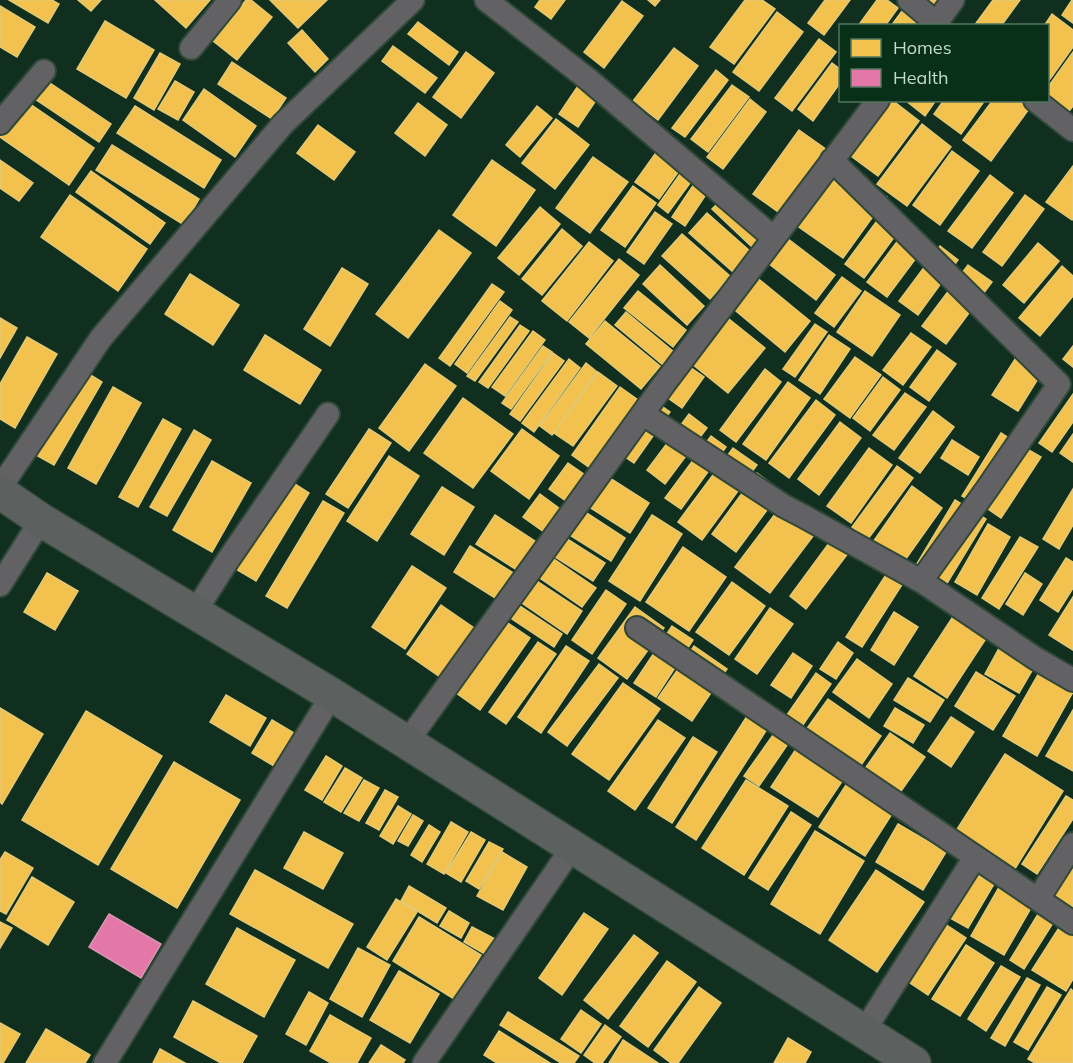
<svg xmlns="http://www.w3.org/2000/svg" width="1073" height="1063" font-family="Mulish,sans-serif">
<rect width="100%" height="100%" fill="#112f1f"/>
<path fill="#f2c14e" stroke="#e3c973" stroke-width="1.5" d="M9,0H52L59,4L48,23Z
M78,0H101L91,11Z
M155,0H210L186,28Z
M246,0H251L272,17L237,60L213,41Z
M270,0H327L298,28Z
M540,0H565L551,19L535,7Z
M648,0H660L655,6Z
M745,0H762L775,9L734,64L710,47Z
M825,0H850L824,35L808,23Z
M877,0H887L898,8L885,26H858Z
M918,0H951L939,15Z
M993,0H1020L1001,26H974Z
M1072,0H1073V23L1062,15Z
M622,1L643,16L604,68L584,52Z
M0,6L35,27L17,57L0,47Z
M902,11L920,26H891Z
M777,12L803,32L759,91L733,72Z
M1052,14L1073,30V47L1048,82V26H1044Z
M105,21L154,50L126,98L77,69Z
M418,22L458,52L449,65L408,34Z
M302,30L328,59L315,72L288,43Z
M819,39L836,52L792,111L775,98Z
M393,46L437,78L425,93L382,61Z
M674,48L698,66L658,120L633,101Z
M466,52L494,73L461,118L433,97Z
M1073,52V106L1066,115L1048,100V87Z
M160,53L180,64L154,110L134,98Z
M232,62L286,98L272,119L218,84Z
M832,63L840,69V83L813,121L798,109Z
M716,70L728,80L685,137L672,128Z
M44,79L111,124L99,142L32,97Z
M582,80L601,93L578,127L559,114Z
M175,81L194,92L178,120L158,109Z
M732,85L749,97L708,152L691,139Z
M204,89L256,126L235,157L183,120Z
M20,97L94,148L69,185L0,137V126Z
M750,99L766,112L723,169L707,157Z
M892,100L919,121L878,176L851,156Z
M905,100H936L925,116Z
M944,100H985L961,134L934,114Z
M993,100H1018L1029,109L991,161L963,140Z
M418,103L447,125L425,156L395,133Z
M135,106L221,160L204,188L117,133Z
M537,106L552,118L520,157L506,145Z
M556,119L589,145L555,189L522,163Z
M922,124L951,147L907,206L877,184Z
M318,125L355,152L334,180L297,153Z
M799,130L827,150L781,214L753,194Z
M112,145L199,199L184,225L96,170Z
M660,147L684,164L659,199L635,182Z
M952,151L979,171L940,225L913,205Z
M593,157L628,182L590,233L556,208Z
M0,160L33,183L19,201L0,188Z
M492,160L535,190L496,246L453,215Z
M839,163L887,197L843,258L796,225Z
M1073,166V218L1072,220L1046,202Z
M685,167L696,175L668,213L658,205Z
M91,171L165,223L150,244L76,192Z
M990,175L1013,193L972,248L948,231Z
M694,184L707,193L685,226L672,217Z
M633,186L656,203L625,247L601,230Z
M732,189L771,227L752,247L712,209Z
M70,195L147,249L118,291L41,237Z
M1025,195L1044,209L1002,266L983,252Z
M540,207L560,224L519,275L498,258Z
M885,210L904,224L864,278L845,264Z
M655,212L672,224L644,264L627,252Z
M707,213L751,252L733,272L689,233Z
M908,227L928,242L887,297L867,282Z
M562,229L582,246L542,295L522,279Z
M439,230L471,253L408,338L376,314Z
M682,234L730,276L710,299L662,256Z
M783,235L835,275L816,300L764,260Z
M589,242L613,261L567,321L542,301Z
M1038,243L1059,261L1024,303L1003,285Z
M940,246L958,260L918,315L899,301Z
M619,259L639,275L589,338L569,322Z
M660,265L704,306L687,325L643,284Z
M968,265L992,282L946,344L922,326Z
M1062,266L1073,276V296L1040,336L1019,318Z
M342,268L368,284L330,346L304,329Z
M190,274L239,305L213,345L165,314Z
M755,276L810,321L785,352L730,306Z
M842,277L861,291L834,327L815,313Z
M492,284L504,292L450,366L439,358Z
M638,291L686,330L673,347L624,308Z
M865,291L900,315L872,356L837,332Z
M500,301L512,310L467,373L455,364Z
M626,312L674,352L663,365L615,325Z
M724,315L765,348L728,393L687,360Z
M510,317L518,322L475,381L467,376Z
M0,318L17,328L0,358Z
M605,321L660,366L641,389L586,344Z
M815,324L827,332L795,377L783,369Z
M520,325L529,331L488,388L479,382Z
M533,331L545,340L505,396L492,387Z
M911,333L931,347L903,385L883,370Z
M265,335L321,370L300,404L244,370Z
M829,335L850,349L820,394L799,380Z
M27,337L57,354L15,428L0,419V384Z
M543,346L552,352L511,409L502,403Z
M1073,346V367L1063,359Z
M937,350L956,364L929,401L910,387Z
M553,353L564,361L520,421L510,414Z
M1019,353L1044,369L1018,411L992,395Z
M855,357L881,375L850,418L824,399Z
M569,359L580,368L534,432L522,423Z
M586,363L597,372L552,435L540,426Z
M425,364L456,386L409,451L379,428Z
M687,365L704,377L682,408L665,396Z
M765,369L781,382L736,442L720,430Z
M84,371L102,382L54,465L36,455Z
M598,372L617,386L573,446L554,433Z
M883,377L900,390L870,431L853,418Z
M788,382L810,398L766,460L743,444Z
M113,387L141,403L96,484L68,468Z
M620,387L638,400L590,468L572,455Z
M905,393L926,407L894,450L873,435Z
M1073,394V422L1052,452L1039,443Z
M463,398L513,434L473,488L424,453Z
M816,400L835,415L789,478L769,463Z
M656,402L670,412L634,463L619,453Z
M933,411L954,427L920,473L899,458Z
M689,414L707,428L665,484L647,470Z
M163,419L181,429L138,507L119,497Z
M840,422L861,438L819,495L798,479Z
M369,429L391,443L348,508L326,494Z
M522,429L559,456L529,499L491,471Z
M194,430L211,440L167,516L150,507Z
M1001,433L1021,446L983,508L962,496Z
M1073,434V462L1060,453Z
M711,436L726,447L681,509L665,498Z
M952,440L979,457L968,475L941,458Z
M733,448L757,465L702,540L678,522Z
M869,448L892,465L851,523L827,506Z
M1027,449L1041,457L1001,518L988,509Z
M389,456L419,476L377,541L347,521Z
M212,461L251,483L212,552L173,530Z
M568,463L585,475L566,501L549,489Z
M897,466L913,478L868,539L852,527Z
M757,473L781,491L736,552L712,534Z
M605,475L649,503L630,533L586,505Z
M287,479L309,493L256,581L234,568Z
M912,486L942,508L903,563L873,542Z
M442,487L474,507L444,555L411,534Z
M1073,489V525L1059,549L1043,539Z
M540,494L560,509L544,532L523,517Z
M788,497L823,523L770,593L735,567Z
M955,500L986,519L946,585L915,567Z
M323,501L344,513L287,608L266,596Z
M582,510L625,538L611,561L568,534Z
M495,515L541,545L523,574L476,544Z
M652,515L682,534L640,601L609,581Z
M988,524L1010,537L977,595L955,582Z
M564,537L605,563L593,581L552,555Z
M1020,537L1038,547L999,609L982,598Z
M832,539L849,552L806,609L790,596Z
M470,546L520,577L503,603L454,572Z
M683,547L726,577L689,631L646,602Z
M548,555L596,588L582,607L534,574Z
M1066,558L1073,562V588L1058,612L1040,600Z
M412,566L446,588L405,649L372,627Z
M889,570L905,580L862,647L846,637Z
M47,573L78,591L55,630L24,612Z
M1025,573L1042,584L1023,615L1006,604Z
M534,579L582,611L567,634L519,601Z
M732,582L765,606L729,655L696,632Z
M606,590L626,604L592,654L572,640Z
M1073,597V650L1049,635Z
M517,604L562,634L554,647L509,617Z
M441,605L477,630L443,679L407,654Z
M635,607L664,628L627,679L598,658Z
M770,608L793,624L757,674L735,659Z
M894,612L918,627L894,665L871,650Z
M956,612L989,634L947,698L914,676Z
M502,619L530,638L480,710L452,690Z
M672,626L693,640L656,697L634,683Z
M1009,630L1044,650L1019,693L985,674Z
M538,642L556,654L506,724L489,712Z
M838,642L853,653L836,679L820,669Z
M566,646L589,661L541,733L518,717Z
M694,646L727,669L692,721L658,698Z
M793,653L812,666L791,698L771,685Z
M1048,657L1073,672V692L1037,756L1003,736Z
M857,659L892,684L869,718L833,692Z
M599,664L618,678L567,746L548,732Z
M976,672L1015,696L993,730L955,706Z
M816,673L831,684L796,735L780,725Z
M908,678L944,700L930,722L894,700Z
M623,683L660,709L609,780L572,754Z
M226,695L266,718L250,746L210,722Z
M828,699L881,736L857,771L803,734Z
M0,708L43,734L2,804L0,802Z
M895,708L924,725L913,743L884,726Z
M1073,710V771L1046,756Z
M86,711L162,756L98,865L22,820Z
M749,713L769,726L696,840L676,827Z
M951,717L974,732L951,767L928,751Z
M272,720L299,736L279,769L252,753Z
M658,720L685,738L635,810L608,791Z
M778,728L792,738L759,786L744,776Z
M890,733L925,757L899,794L864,770Z
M693,737L717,752L672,823L648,808Z
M802,740L849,771L818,817L771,787Z
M1005,754L1063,791L1013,872L954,834Z
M326,756L342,766L322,800L305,790Z
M174,762L240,800L177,908L111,869Z
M345,768L362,778L341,812L324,802Z
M853,774L899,803L865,856L819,827Z
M364,780L379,788L359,821L344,813Z
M746,780L788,806L744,875L702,848Z
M385,790L398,797L379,830L366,823Z
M1066,796L1073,800V819L1037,874L1022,864Z
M398,806L411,814L393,844L380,836Z
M791,812L811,825L768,890L749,878Z
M413,815L423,821L408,846L398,841Z
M451,822L468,832L444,874L427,864Z
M898,824L946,852L923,890L876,862Z
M429,825L440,832L422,862L411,855Z
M815,831L864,861L820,934L771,904Z
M304,832L343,853L323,889L284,868Z
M471,832L485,840L461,882L446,873Z
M1073,832V909L1038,886Z
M489,842L503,849L479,889L466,881Z
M5,852L33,868L6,914L0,911V860Z
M502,852L527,867L503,910L477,896Z
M957,863L994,884L968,928L932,908Z
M255,870L353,924L328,968L230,914Z
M876,870L924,902L877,972L829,940Z
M32,877L74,902L48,945L7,920Z
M1002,882L1035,901L1004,955L971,936Z
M409,886L446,908L437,923L401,901Z
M396,899L417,912L387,960L367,947Z
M1043,906L1058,915L1024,969L1010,960Z
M449,911L469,923L461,938L440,926Z
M584,913L608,929L562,995L539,978Z
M930,914L966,938L928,995L892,971Z
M419,917L481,955L454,999L393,961Z
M0,922L12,928L0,948Z
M1062,923L1073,930V979L1066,991L1032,970Z
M472,927L499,941L490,957L464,942Z
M237,928L295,960L264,1017L206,984Z
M634,935L658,953L608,1019L584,1000Z
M966,945L994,963L960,1016L932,999Z
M358,948L390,965L362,1017L330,999Z
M667,961L696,982L648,1047L620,1026Z
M1001,966L1020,977L986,1031L968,1019Z
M399,971L439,994L410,1043L370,1020Z
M1027,978L1040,985L1005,1046L991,1038Z
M699,987L721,1003L678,1063H671L654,1050Z
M1047,987L1061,995L1028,1050L1014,1042Z
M1071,989L1073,991V1063H1035L1028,1059Z
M309,992L328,1003L306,1045L286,1034Z
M193,1001L257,1036L242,1063H221L174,1037Z
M581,1010L601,1024L581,1053L561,1039Z
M508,1012L579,1056L574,1063H561L500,1025Z
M330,1015L371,1038L357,1063H331L310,1051Z
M0,1023L20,1034L3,1063H0Z
M605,1025L621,1037L602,1063H595L584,1055Z
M46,1029L90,1055L85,1063H26Z
M499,1031L550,1063H497L484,1055Z
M788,1038L811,1052L805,1063H774Z
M623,1040L658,1063H609Z
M381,1045L405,1060L403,1063H369Z
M160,1049L185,1063H153Z"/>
<path fill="#e377a8" stroke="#d995b2" stroke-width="1.5" d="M109,914L161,944L141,978L89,947Z"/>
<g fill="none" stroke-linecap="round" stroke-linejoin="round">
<defs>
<path id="street" d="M486,0L589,80L774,238
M909,0L940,26
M934,26L953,0
M191,48L230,0
M1035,100L1073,130
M0,123L44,71
M832,160L1059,384L987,489L921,581
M643,414L784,506L805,517L921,581L1035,658L1073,680
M0,488L101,338L283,124L413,0
M0,585L41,520
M195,612L228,560L328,414
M637,628L1073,923
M407,742L664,384L878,100
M1038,899L1073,844
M864,1031L975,857
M105,1063L332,695
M424,1063L572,848"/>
<path id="primary" d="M0,492L41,520L332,695L914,1063"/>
</defs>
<use href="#street" stroke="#30483a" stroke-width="26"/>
<use href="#primary" stroke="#30483a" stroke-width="36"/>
<use href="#street" stroke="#626163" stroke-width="22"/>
<use href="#primary" stroke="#5c605f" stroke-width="33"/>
</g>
<rect x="839" y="24" width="210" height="78" fill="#083019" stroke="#52755f" stroke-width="1.5"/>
<rect x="851" y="39" width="30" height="18" fill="#f2c14e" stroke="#52755f" stroke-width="1.5"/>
<text x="893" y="54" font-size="18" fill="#c1dcc8">Homes</text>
<rect x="851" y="69" width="30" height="18" fill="#e377a8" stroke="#52755f" stroke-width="1.5"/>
<text x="893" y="84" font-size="18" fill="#c1dcc8">Health</text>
</svg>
